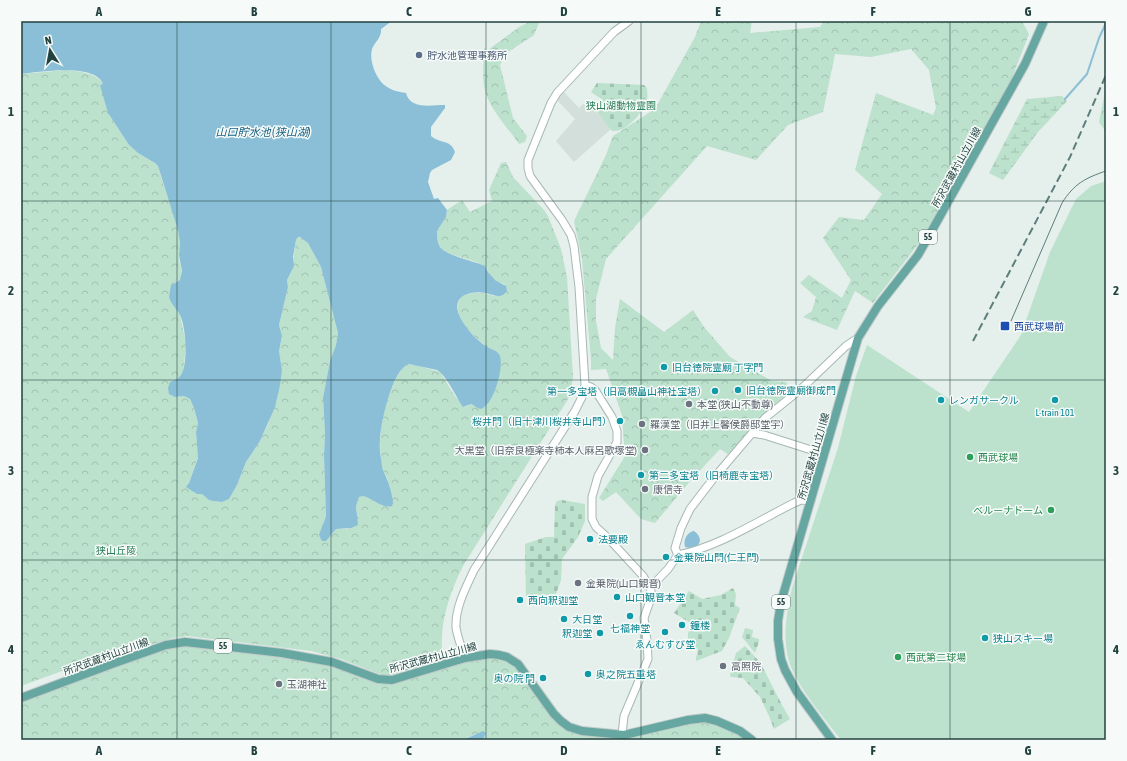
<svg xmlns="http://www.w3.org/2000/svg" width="1127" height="761" font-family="'Asap Condensed','Noto Sans JP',sans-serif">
<defs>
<pattern id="forest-crowns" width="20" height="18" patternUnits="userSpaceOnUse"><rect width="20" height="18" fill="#bce1cc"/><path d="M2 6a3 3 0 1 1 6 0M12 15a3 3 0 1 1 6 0" fill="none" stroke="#a1c2b0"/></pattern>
<pattern id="wetland-marsh" width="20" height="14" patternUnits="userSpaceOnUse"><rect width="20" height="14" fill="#bce1cc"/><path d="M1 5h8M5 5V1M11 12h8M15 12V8" fill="none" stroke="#a1c2b0"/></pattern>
<pattern id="cemetery-stones" width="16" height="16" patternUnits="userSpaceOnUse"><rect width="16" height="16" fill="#bce1cc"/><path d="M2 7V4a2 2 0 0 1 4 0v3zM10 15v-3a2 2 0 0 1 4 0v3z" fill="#a1c2b0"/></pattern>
</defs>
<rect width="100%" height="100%" fill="#e5efec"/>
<path fill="#d3dfdb" d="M563,91L579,108L583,104L596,111L611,129L574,162L556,141L575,119L557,100Z"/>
<path fill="#bce1cc" d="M1106,181V740H841C826,720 795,684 789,661C782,637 787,611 792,588L838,448L856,376L867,345L969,412L1021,335L1050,252L1076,199L1091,186Z"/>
<path fill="url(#forest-crowns)" d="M531,21H540L534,35L508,52L500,65L513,118L527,136L525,142L519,144C508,128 493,113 486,94C481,80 484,63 484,48L488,50L519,27Z
M701,21H752L750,33L820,27L824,21H1022L1029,34L1010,83L925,235L873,303L855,291L837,330L803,317L812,311L816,297L800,283L809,275L842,298L851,280L823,238L839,217L864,220L882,194L855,170L876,93L933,115L936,108L929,70L911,49L871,57L835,54L823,112L788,125L756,160L707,146L606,259L596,299V321L601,348L613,360L615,328L620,299L664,332L693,310L704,327L730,357L772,381L786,382L792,390L774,405L728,454L720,449L692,479L655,523L641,519L616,492L603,501L599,498L627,453L624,444L622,415L606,369L591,370V360L582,259L574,221L606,155L613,136L655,109L695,37Z
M67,70C80,72 93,72 103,83V84L101,85L108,113L129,145L138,153L155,163L158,166C164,192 178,217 180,243C180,248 179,252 179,256C179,265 184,271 180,280L173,283L186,343L184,366L182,374L179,377L170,382L175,397L184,396L190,399L194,408L198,423L196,432L198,457L189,483L197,494H202L209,500L213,501L222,502L229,499L237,485L246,462L260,441L269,422L282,370L279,351L282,336L279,325L288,287L287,280L292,270L296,240L298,237L303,238L308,243L321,267L338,333L336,345L330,361L323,398L325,433L324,456L326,516L323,524L326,541L336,529H348L357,512L356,506L359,497C367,493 376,501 382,505L391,493C390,488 389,483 387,478C386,474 382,471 382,467C376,436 385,391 405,365L412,364L440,372L455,396L465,407L471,404L480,409C485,401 493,392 497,383C498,380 498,375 499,371C500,367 501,363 500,359C499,351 490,349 485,345C471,335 450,314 461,297C472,291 483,292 494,296L505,284C496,282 489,277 487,268C483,266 479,263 476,262C466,258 447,255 440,247C437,242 437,236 437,231L446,217L447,210L462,200L470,212L492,201L489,190L501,163L506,162L513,177L544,210L548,216L561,249L567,277L573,377L570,396L463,566C450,592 440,621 442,650L429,663L425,666L391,675H382L341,659L311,651L187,636L173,638L152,644L144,641L21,686V74Z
M1106,86V132L1099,122Z
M185,642L282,653L392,680L465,658L507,657L569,727L622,735L705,718L752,740H483L485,737L473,735L463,740H21V698Z"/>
<path fill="url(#wetland-marsh)" d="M1062,96L1067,101L1038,132L1003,180L989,173L1027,99Z"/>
<path fill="url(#cemetery-stones)" d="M597,83L644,85L647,88C647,92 648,96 647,100C644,111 624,136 611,130L595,109L603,100L591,92Z
M562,500L585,504V521L578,537L562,559L561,580L556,594L526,596L525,544L546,537H554L555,505L557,501Z
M733,588L736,594L735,605L740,608L729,638L722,651L696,661V658L698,649L688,642V633L694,625L674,613L689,591L702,599L721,595Z
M745,628L753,630L752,637L759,639V642L755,653L742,637Z
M745,646L760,662L782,705L790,719L774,729L769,716L760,697L743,678L731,677L730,675L736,653Z"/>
<path fill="#8abfd7" d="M21,21H392L381,29C382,37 375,42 372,49C369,60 375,76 383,84C390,90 398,92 406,93C410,110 432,105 445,105V108L431,127V136C440,144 451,139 455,152L451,160L432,170L430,173L428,182L434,199L438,198L447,210L446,217L437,231C437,236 437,242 440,247C447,256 474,261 485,266L488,272L495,280L506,286L507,291C501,300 493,294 485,293C477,291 461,293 458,302C453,316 475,339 486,346C490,349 496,350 499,354C505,363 495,396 488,403C480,413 479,408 471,404L463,407C456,397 447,376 437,370L409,364C392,369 380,425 380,441C379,449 381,458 382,466C382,470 385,473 386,477C390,485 392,495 393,503L392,506C382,509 373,498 363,496L359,497L356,506L358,525L351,528L336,529L326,541H322L319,535L326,516L324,456L325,433L323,398L330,361L336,345L338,333L321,267L308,243L300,237H298L296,240L293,257L294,266L287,280L288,287L279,325L282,336L279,351L282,370L280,385L275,407L260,441L246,462L237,485L229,499L222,502L213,501L209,500L202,494H197L186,487L189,483L198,458L196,432L198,423L194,408L190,399L184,396L175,397L169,394L168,388L170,382C174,380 180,378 182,373C188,361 186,327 180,315C177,309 171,304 169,297L171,285L180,280L182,271L179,255L180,243L178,230L158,166L155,163L138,153L129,145L108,113L100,85L103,84C95,63 39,72 21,74Z
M694,531C706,539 698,552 685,547C683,540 687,532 694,531Z
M483,731L486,733L483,740H463Z"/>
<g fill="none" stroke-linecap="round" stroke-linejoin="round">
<path stroke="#8abfd7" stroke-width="2" d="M1065,99L1087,74L1099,38L1106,23"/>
<defs>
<path id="minor" d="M585,385L591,387L595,390L612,417L617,431V442L598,476L592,497V519L596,527L608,538L643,576L650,588L668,569L678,555L675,548L681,528L690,509L713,479L765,418L801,389L846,346L858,338
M752,433L764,435L824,454
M678,555C720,546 756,522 794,503L801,500L811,501
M465,658C462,648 457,637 456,627C455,608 466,587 474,570L575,411L582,397L585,385L579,287L574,246L571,235L562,220L530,176L528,168V160L551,103L557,93L614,32L629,21
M622,735L624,716L648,659L647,641L644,618L652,595L650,588"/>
<path id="major" d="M21,698L112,664L166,645L185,642L282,653L332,662L378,679L392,680L465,658L490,654L499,655L507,657L518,664L554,714L561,721L569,727L582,731L624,735L688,720L705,718L717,721L740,731L752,740
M832,740L797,692L785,670L781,659L778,639V621L781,602L858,338L878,306L918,255L930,234L1025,64L1044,21"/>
</defs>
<use href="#minor" stroke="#a7b8b5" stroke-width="9"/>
<use href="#major" stroke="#c1cac9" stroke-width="10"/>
<use href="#minor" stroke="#fff" stroke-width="7"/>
<use href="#major" stroke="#66a7a1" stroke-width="8"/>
<path stroke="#5d7e7a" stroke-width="1" d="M1011,321L1062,203C1074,184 1085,178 1106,171"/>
<path stroke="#5d7e7a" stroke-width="2" stroke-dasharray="8 4" stroke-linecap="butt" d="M973,341L1070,157L1106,75"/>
</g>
<path fill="none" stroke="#22423f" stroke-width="1" stroke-opacity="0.55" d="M177,21V740M331,21V740M486,21V740M641,21V740M796,21V740M950,21V740M21,201H1106M21,380H1106M21,560H1106"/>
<circle fill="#5c6f8a" stroke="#f6fbf9" stroke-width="1.5" cx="419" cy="55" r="4"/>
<rect fill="#1a4fb4" stroke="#f6fbf9" stroke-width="1.5" x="1000" y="321" width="10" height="10" rx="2"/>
<g fill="#0f9aa8" stroke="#f6fbf9" stroke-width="1.5">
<circle cx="664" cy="367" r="4"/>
<circle cx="738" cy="390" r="4"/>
<circle cx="715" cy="391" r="4"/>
<circle cx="941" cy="400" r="4"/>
<circle cx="1055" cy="400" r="4"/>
<circle cx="620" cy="421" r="4"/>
<circle cx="641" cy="475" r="4"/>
<circle cx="590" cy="539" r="4"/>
<circle cx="666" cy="557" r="4"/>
<circle cx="617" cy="597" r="4"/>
<circle cx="520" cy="600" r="4"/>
<circle cx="630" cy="616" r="4"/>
<circle cx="564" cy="619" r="4"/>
<circle cx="682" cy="625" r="4"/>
<circle cx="665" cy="632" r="4"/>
<circle cx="600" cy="633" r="4"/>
<circle cx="985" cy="638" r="4"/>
<circle cx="588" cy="674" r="4"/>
<circle cx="543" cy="678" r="4"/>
</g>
<g fill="#6b7280" stroke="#f6fbf9" stroke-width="1.5">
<circle cx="689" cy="404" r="4"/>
<circle cx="642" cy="424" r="4"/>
<circle cx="645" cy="450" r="4"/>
<circle cx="645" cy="489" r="4"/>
<circle cx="578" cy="583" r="4"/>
<circle cx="723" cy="666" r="4"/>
<circle cx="279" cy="684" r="4"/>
</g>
<g fill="#2e9e5b" stroke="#f6fbf9" stroke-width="1.5">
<circle cx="970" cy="457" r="4"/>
<circle cx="1051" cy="510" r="4"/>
<circle cx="898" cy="657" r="4"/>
</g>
<g text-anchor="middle" stroke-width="3" stroke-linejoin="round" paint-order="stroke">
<g fill="#f6fbf9" stroke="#627a77" stroke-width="1">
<rect x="919" y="230" width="18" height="14" rx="3"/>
<rect x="772" y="595" width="18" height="14" rx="3"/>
<rect x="214" y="639" width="18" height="14" rx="3"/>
</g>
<g font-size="9" font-weight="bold" fill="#22423f">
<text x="928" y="240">55</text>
<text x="781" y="605">55</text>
<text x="223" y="649">55</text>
</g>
<g font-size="10" fill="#4e5e75" stroke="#f6fbf9" text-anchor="start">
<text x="427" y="59">貯水池管理事務所</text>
</g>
<g font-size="10" fill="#297d57" stroke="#f6fbf9">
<text x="621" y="109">狭山湖動物霊園</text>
<text x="116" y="554">狭山丘陵</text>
</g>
<g font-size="10" fill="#22423f" stroke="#f6fbf9">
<text transform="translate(956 167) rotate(-61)" y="4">所沢武蔵村山立川線</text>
<text transform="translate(813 456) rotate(-74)" y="4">所沢武蔵村山立川線</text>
<text transform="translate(106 656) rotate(-20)" y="4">所沢武蔵村山立川線</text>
<text transform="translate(433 657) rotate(-15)" y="4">所沢武蔵村山立川線</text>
</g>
<g font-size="10" fill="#164399" stroke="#f6fbf9" text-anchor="start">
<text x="1014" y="330">西武球場前</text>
</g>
<g font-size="10" fill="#0d838f" stroke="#f6fbf9" text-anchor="start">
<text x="672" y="371">旧台徳院霊廟 丁字門</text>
<text x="746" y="394">旧台徳院霊廟御成門</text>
<text x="707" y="395" text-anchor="end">第一多宝塔（旧高槻畠山神社宝塔）</text>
<text x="949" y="404">レンガサークル</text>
<text x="1055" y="416" text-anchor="middle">L-train 101</text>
<text x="612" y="425" text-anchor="end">桜井門（旧十津川桜井寺山門）</text>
<text x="649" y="479">第二多宝塔（旧椅鹿寺宝塔）</text>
<text x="598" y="543">法要殿</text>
<text x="674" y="561">金乗院山門(仁王門)</text>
<text x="625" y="601">山口観音本堂</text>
<text x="528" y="604">西向釈迦堂</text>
<text x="572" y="623">大日堂</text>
<text x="690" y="629">鐘楼</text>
<text x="630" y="632" text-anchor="middle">七福神堂</text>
<text x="592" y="637" text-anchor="end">釈迦堂</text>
<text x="993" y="642">狭山スキー場</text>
<text x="665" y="648" text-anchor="middle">ゑんむすび堂</text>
<text x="596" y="678">奥之院五重塔</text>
<text x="535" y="682" text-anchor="end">奥の院 門</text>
</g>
<g font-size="10" fill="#5b616d" stroke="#f6fbf9" text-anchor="start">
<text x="697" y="408">本堂 (狭山不動尊)</text>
<text x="650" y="428">羅漢堂（旧井上馨侯爵邸堂宇）</text>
<text x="637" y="454" text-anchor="end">大黒堂（旧奈良極楽寺柿本人麻呂歌塚堂)</text>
<text x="653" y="493">康信寺</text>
<text x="586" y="587">金乗院(山口観音)</text>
<text x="731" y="670">高照院</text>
<text x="287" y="688">玉湖神社</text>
</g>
<g font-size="10" fill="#27864d" stroke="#f6fbf9" text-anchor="start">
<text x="978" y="461">西武球場</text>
<text x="1043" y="514" text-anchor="end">ベルーナドーム</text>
<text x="906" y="661">西武第二球場</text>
</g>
<g font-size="11" font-style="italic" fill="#176083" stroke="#f6fbf9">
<text x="263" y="136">山口貯水池 (狭山湖)</text>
</g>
</g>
<rect width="1127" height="761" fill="none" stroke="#f6fbf9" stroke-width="44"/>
<g transform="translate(50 50) rotate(349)" stroke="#f6fbf9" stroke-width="3" paint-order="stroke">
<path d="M0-3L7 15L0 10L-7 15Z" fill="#22423f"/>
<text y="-6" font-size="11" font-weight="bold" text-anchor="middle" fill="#22423f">N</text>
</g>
<rect x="22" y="22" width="1083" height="717" fill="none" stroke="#22423f" stroke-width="1.5"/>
<g font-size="13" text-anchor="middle" font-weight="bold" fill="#22423f">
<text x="99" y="16">A</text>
<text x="254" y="16">B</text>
<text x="409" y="16">C</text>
<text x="564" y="16">D</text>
<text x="718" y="16">E</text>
<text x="873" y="16">F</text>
<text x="1028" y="16">G</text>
<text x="11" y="116">1</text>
<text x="1116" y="116">1</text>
<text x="11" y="295">2</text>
<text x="1116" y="295">2</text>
<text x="11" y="475">3</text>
<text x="1116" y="475">3</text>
<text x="11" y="654">4</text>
<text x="1116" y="654">4</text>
<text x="99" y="755">A</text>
<text x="254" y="755">B</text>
<text x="409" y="755">C</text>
<text x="564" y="755">D</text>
<text x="718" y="755">E</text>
<text x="873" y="755">F</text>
<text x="1028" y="755">G</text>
</g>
</svg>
